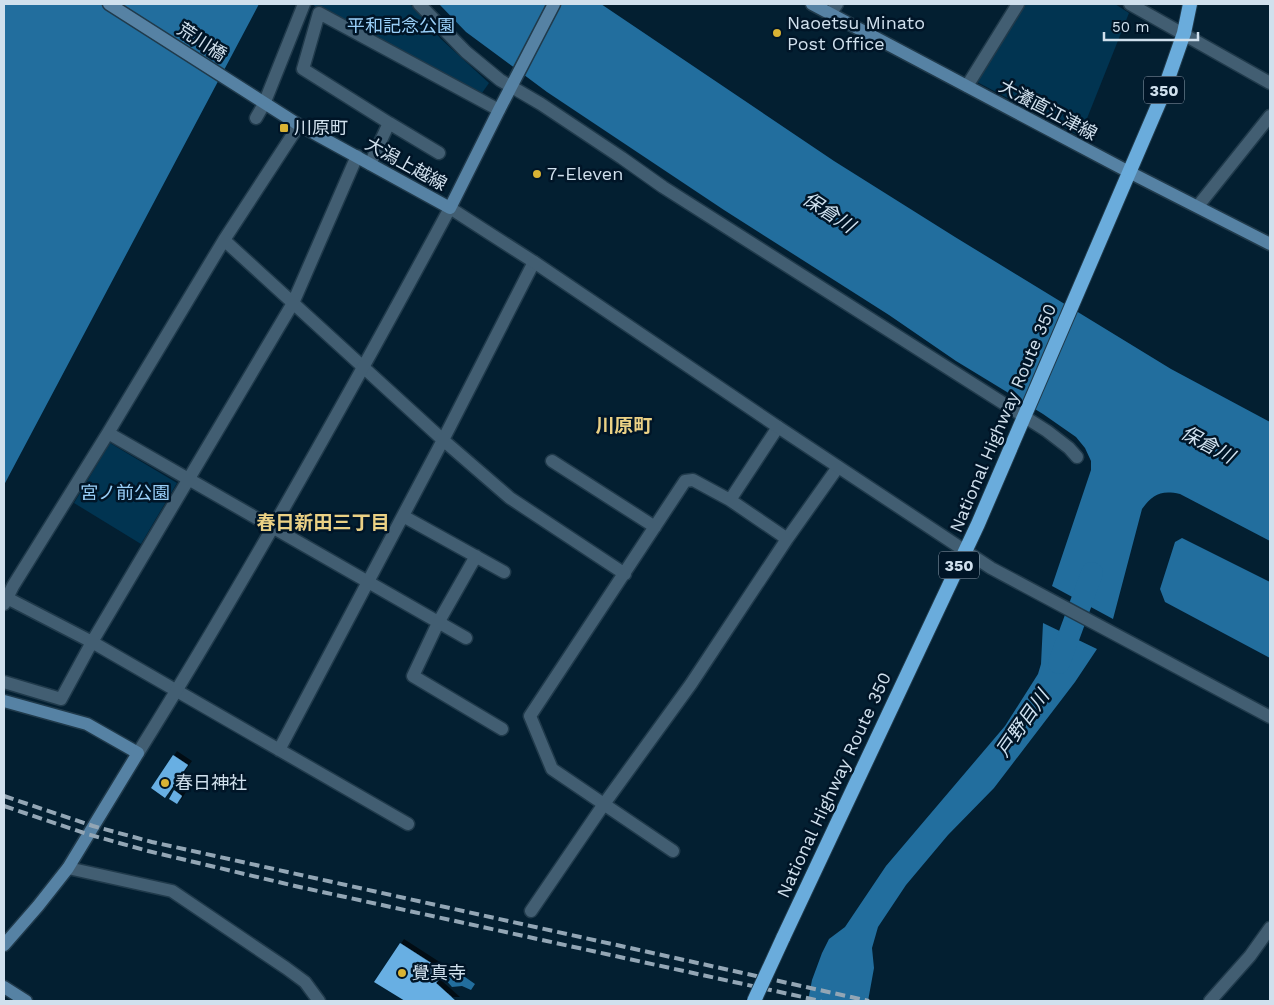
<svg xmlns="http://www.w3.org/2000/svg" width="1274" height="1005" font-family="'Work Sans','Noto Sans JP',sans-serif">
<defs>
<filter id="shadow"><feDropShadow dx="4" dy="-4" stdDeviation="0" flood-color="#0009"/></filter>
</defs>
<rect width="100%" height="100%" fill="#031f31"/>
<path fill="#013451" d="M315,4H410L441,39L489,83L482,93L314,6Z
M1024,4H1115L1129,13L1080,136L977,82Z
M110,443L177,483L141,544L74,503Z"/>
<path fill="#226e9e" d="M4,4H259L4,485Z
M439,4H601L834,161L955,237L1171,369L1270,422V541L1180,494C1161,490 1153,494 1142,509L1113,619L1052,586L1091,470V461L1085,448L1076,437L1043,414L956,361L889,315L724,210L547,92L466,32Z
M1182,538L1270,582V658L1165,602L1160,589L1175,542Z
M1043,623L1097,649L1075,682L994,788L948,835L906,885L878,927L872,948L874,968L868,1001H808L812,980L822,953L829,939L845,927L886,866L1005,726L1038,674L1041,664Z
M455,970L475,984L471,990L462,986L452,987L445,979L449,971Z"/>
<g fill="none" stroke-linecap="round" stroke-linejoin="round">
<path stroke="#226e9e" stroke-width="22" d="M1059,663L1092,573"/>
</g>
<path fill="#67afe3" filter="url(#shadow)" d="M173,755L188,765L165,798L151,788Z
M174,790L182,796L177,804L169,799Z
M400,943L445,972L436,983L456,1001H405L374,982Z"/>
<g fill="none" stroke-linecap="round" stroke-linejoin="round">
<defs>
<path id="minor" d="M419,4L466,52L500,80L541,104L622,158L663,187L1047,431L1069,448L1077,457
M1130,4L1270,83
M830,14L837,4
M967,86L1018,4
M256,118L264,104L304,4
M389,123L439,153
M370,164L389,123L303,69L319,13L499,110
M1198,206L1270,116
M224,240L443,440L510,498L625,574
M778,427L730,500L780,534L787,539L838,467
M108,433L466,638
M552,461L655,527
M403,516L504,572
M476,556L438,623L413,676L502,729
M7,598L92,642L408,824
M4,604L13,586L108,433L224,240L299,125
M4,682L61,699L92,642L293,303L357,156
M279,750L443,440L534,262
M673,851L552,769L530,716L685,481L693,480L730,500
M68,868L172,891L286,968L305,982L319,1001
M531,911L604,804L691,684L787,539
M1210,1001L1250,956L1270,928"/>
<path id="tertiary" d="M138,753C249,575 351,392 450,208L534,262L778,427L991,568L1270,717"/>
<path id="secondary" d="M109,4L299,125L450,208L499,110L554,4
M812,4L1129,172L1270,244
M4,701L87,724L138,753L68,868L38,906L4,945
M4,987L26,1001"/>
<path id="trunk" d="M783,938L978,524L1162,96L1184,33L1190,4"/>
</defs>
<use href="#minor" stroke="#203a4b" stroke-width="15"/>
<use href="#tertiary" stroke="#203a4b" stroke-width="15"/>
<use href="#secondary" stroke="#203a4b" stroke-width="15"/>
<use href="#trunk" stroke="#203a4b" stroke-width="16"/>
<use href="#minor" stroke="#425e72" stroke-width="12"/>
<use href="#tertiary" stroke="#425e72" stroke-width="12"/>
<use href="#secondary" stroke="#5682a4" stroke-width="12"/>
<use href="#trunk" stroke="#6aacdc" stroke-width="14"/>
<path stroke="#93a6b5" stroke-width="4" stroke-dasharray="10 5" stroke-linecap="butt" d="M4,796L93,826L152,842L869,1001
M4,806L87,834L148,851L295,886L821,1001"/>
<defs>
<path id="trunk-bridge" d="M754,1001L783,938"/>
</defs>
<use href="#trunk-bridge" stroke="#203a4b" stroke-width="16" stroke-linecap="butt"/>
<use href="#trunk-bridge" stroke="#6aacdc" stroke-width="14"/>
</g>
<g fill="#d9b334" stroke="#001527" stroke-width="2">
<circle cx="777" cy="33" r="5"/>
<rect x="279" y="123" width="10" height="10" rx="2.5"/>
<circle cx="537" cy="174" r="5"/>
<circle cx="165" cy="783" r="5"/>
<circle cx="402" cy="973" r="5"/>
</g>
<g text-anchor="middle" stroke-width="5" stroke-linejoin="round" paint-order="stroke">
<g fill="#001527" stroke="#92a3b2" stroke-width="1">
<rect x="1144" y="76.5" width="40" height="27" rx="4"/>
<rect x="939" y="551.5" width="40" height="27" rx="4"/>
</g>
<g font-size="16" font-weight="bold" fill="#d0e0ed">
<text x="1164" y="96">350</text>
<text x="959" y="571">350</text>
</g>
<g font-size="18" fill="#d0e0ed" stroke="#001527" text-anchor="start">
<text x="787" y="29">Naoetsu Minato<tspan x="787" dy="21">Post Office</tspan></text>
<text x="294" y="134">川原町</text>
<text x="547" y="180">7-Eleven</text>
<text x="175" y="789">春日神社</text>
<text x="412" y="979">覺真寺</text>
</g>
<g font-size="18" fill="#99cff8" stroke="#001527">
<text x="401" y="32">平和記念公園</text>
<text x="125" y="499">宮ノ前公園</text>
</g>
<g font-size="18" fill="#d0e0ed" stroke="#001527">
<text transform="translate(202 42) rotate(33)" y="6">荒川橋</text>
<text transform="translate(1048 110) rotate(28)" y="6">大瀁直江津線</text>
<text transform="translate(406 164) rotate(29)" y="6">大潟上越線</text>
<text transform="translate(1003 418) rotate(-67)" y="6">National Highway Route 350</text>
<text transform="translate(834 785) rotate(-65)" y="6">National Highway Route 350</text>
</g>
<g font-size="19" font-style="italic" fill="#d1e3f1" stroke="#001527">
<text transform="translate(829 212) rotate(33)" y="7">保倉川</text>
<text transform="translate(1208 444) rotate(28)" y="7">保倉川</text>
<text transform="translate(1022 723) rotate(-55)" y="7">戸野目川</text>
</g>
<g font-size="19" font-weight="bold" fill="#ebd185" stroke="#001527">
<text x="624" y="432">川原町</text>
<text x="323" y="529">春日新田三丁目</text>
</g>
</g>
<rect width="1274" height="1005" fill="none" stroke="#d0e0ed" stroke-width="10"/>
<path d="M1104 32v8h94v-8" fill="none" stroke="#d0e0ed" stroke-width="2.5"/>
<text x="1112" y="32" font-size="15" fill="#d0e0ed" stroke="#001527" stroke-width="4" paint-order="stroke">50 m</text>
</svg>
